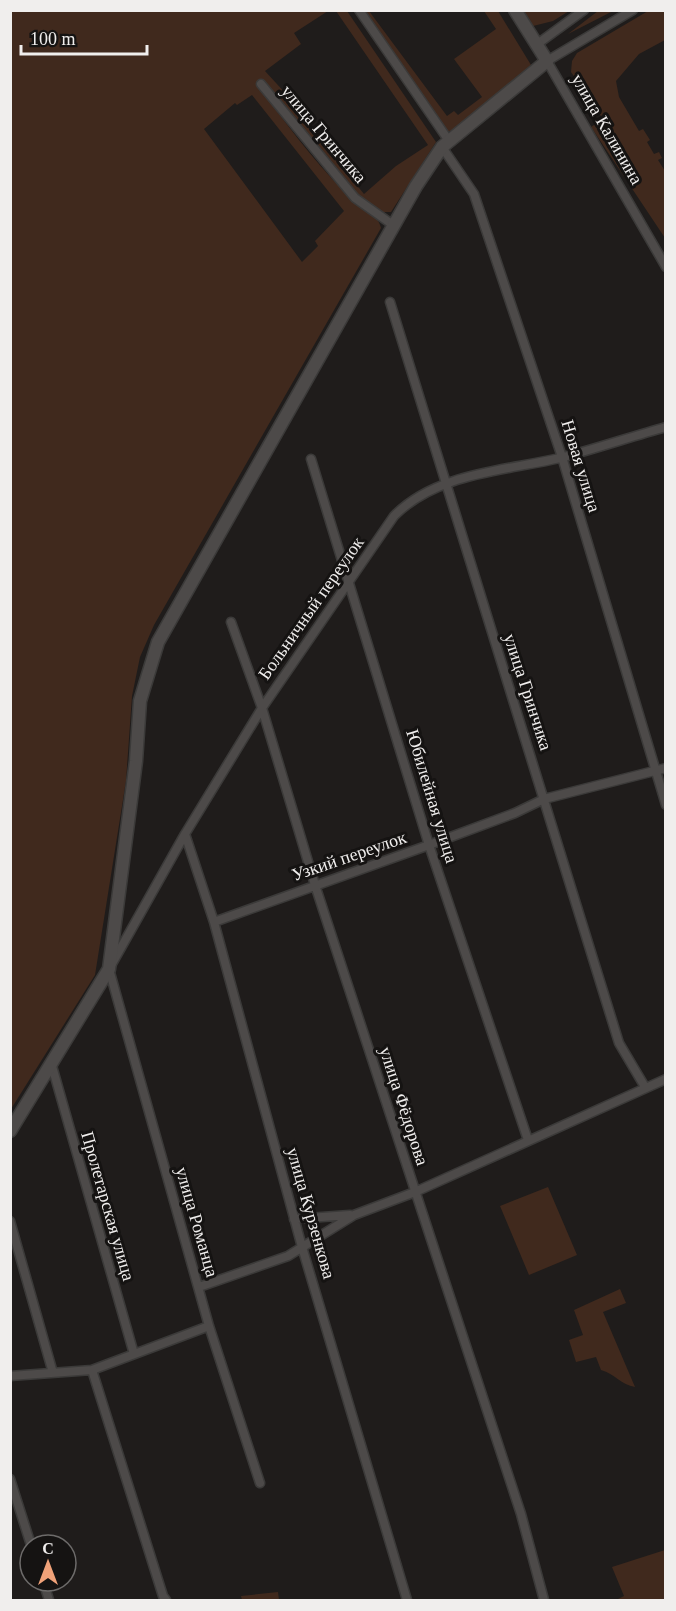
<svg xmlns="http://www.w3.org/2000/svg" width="676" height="1611" font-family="Georgia,serif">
<rect width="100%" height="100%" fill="#1f1c1b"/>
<path fill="#40291d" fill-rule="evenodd" d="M11,11H328L294,33L301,44L265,71L310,120L306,123L364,194L396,166L428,145L336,11H347L436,142L391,212H383L355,193L261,80L256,84C285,121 312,160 345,192C356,203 378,213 381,228L154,625L140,657L132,696L126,781L95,975L11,1109ZM252,95L344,211L315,241L318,246L302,262L204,129L235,103L237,105Z
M359,11H369L447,116L454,111L458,115L482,97L454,59L496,29L484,11H498L531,65L452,131H446Z
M520,11H569L553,21L533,26Z
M598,11H613L568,34Z
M648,11H665V40L639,54L616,81L619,97L639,131L643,129L650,140L647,142L654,154L659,152L662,158L658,160L665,171V238L591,127L603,119L571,72L572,61L577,53Z
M548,1187L577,1255L529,1275L500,1206Z
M620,1289L626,1303L603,1312L635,1387C621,1385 615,1374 601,1370L596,1357L576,1362L569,1340L583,1335L574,1310Z
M665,1550V1600H616L624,1596L612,1567Z
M278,1592L279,1600H242L241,1596Z"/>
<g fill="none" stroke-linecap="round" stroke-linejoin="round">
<defs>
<path id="street" d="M359,10L449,141
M633,10L547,61L666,267
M536,45L584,10
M261,84L355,198L393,225
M442,147L474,194L562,457L666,805
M390,302L619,1043L645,1087
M311,459L429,845L528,1140
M231,622L262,708L315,885L521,1514L544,1600
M185,834L214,922L302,1247L407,1600
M214,922L429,845L515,813L544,799L666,768
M52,1066L134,1354
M294,1219L350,1215
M10,1221L53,1373
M199,1287L288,1256L354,1215L415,1192L666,1079
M92,1370L163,1596L166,1600
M10,1376L92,1370L209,1326
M10,1479L31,1545
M260,1483L209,1326L109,969L185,834L262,708L394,516C436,473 504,471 560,458C595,449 630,437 666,427
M43,1581L49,1600"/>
<path id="secondary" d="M10,1131L109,969L136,761L140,701L158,642L416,186L442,147L547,61L515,10"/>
</defs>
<use href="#street" stroke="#3b3a39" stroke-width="11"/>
<use href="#secondary" stroke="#3b3a39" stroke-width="15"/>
<use href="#street" stroke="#4d4a49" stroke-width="8"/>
<use href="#secondary" stroke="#4d4a49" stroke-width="12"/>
</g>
<g text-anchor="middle" stroke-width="6" stroke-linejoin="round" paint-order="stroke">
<g font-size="18" fill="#f0eeed" stroke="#151312">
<text transform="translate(607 129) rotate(60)" y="6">улица Калинина</text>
<text transform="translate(324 134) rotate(50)" y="6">улица Гринчика</text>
<text transform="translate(581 466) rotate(73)" y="6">Новая улица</text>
<text transform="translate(311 608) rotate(-55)" y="6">Больничный переулок</text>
<text transform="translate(528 692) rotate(72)" y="6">улица Гринчика</text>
<text transform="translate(432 796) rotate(73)" y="6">Юбилейная улица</text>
<text transform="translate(349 856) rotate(-19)" y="6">Узкий переулок</text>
<text transform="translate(404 1106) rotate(72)" y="6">улица Фёдорова</text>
<text transform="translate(108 1206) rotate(74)" y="6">Пролетарская улица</text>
<text transform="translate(311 1213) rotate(74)" y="6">улица Курзенкова</text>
<text transform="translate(197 1222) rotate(74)" y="6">улица Романца</text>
</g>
</g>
<rect width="676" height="1611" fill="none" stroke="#f0eeed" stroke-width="24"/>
<g transform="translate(48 1563)"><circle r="28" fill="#151312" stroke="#6d6b6a" stroke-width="1.5"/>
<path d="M0-4.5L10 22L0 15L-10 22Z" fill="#f0a279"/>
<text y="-9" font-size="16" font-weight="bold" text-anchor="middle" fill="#f0eeed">С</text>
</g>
<path d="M21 45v9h126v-9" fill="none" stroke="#f0eeed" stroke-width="3"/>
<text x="30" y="45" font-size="18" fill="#f0eeed" stroke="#151312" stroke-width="4.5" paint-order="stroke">100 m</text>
</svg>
